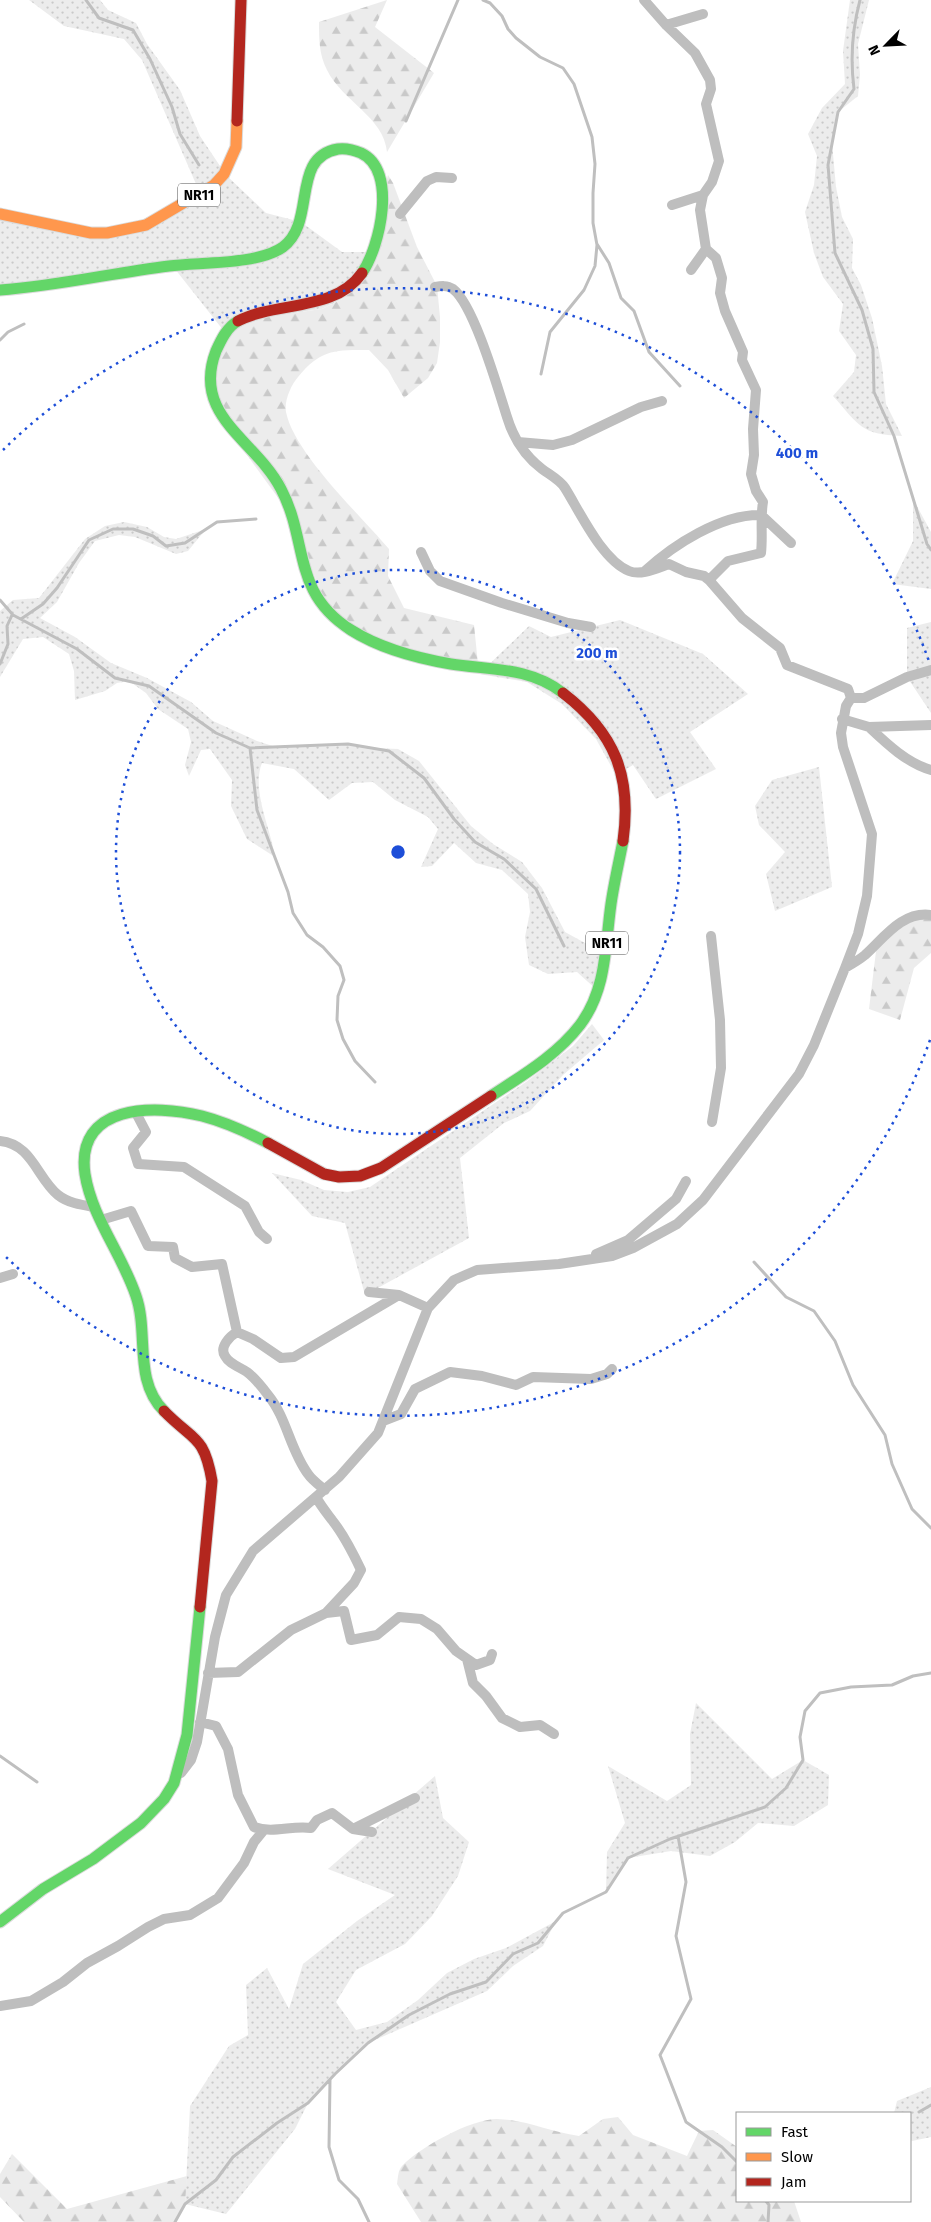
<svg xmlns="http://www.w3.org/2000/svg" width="931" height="2222" font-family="'Fira Sans',sans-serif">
<defs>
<pattern id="grass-dots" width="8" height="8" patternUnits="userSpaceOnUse" patternTransform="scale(1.25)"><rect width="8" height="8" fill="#ececec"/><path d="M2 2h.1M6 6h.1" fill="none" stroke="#c9c9c9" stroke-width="1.8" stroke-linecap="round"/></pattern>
<pattern id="forest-firs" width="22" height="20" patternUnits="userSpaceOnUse" patternTransform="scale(1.25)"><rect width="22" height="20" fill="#ececec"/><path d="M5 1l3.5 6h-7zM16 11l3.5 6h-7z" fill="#c9c9c9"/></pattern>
</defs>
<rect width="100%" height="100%" fill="#fff"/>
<path fill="url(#grass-dots)" d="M29,0H100L108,10L136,23L147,44L180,90L200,136L226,175L266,213L301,222L342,252H377L342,299L322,309L293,313L227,335L175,269L0,293V217L100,238L212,189L196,184L142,60L124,39L64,26Z
M850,0H869L858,44L860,75L858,96L838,112L832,143L836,187L842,217L853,239L852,268L861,285L872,318L882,366L886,404L902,436C860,434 860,426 833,396L854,372L856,355L839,331L843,304L823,277L814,253L805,212L814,185L817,156L808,134L822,108L845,84L843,51Z
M913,499L931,532V589L892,584L913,541Z
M124,522L147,527L164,537L176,539L206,529L188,551L176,554L135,537L119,535L95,541L79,563L57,602L40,618L75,637L111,663L147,678L191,702L213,721L257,741L279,748L348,744L374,748L398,749L419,761L471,826L493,844L522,862L542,888L565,932L585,943L604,938L597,990L577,972L548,974L529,965L525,937L530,912L528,894L502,870L476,863L454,843L432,866L421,867L438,829L428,817L395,800L373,782L352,783L329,800L294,769L262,763C251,790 271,829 275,857L247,839L231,806L232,780L210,749L201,750L189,776L185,765L191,742L188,729L158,709L146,693L129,681L117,683L105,691L75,700L74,671L69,654L43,637L23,639L0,677V611L13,600L39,598L85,539L105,526Z
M620,620L703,654L748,694L690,732L716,769L656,799L633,765L616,775L596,739L562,704L527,682L479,674L529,626L551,637Z
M931,622V713L907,677V628Z
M819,767L832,887L775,911L766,874L785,852L759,825L755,806L772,780Z
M592,1024L604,1040L563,1075L530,1111L504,1123L460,1158L469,1238L365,1295L345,1223L312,1216L272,1173L301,1180L324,1190L348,1192L370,1187L526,1082L573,1046Z
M696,1703L772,1779L803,1760L829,1775L828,1805L794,1826L758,1823L735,1842L710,1856L671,1851L628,1858L606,1892L607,1852L625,1823L608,1766L667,1801L691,1785L690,1734Z
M435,1776L443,1818L469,1842L458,1876L432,1916L405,1944L356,1970L336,2002L356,2030L387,2022L418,2000L447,1973L474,1959L506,1948L556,1921L543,1946L513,1966L487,1991L368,2043L335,2074L308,2103L295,2129L226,2214L185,2204L190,2106L229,2046L248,2035L246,1985L267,1968L289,2009L303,1964L357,1921L395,1895L328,1869Z
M931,2087V2137L912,2141L910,2139V2113H894L897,2101Z"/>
<path fill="url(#forest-firs)" d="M387,0L375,27L434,73L387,152C384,117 342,101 327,70C319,55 319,39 319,22Z
M388,175L393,183L417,247L437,286L440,317V342L437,363L428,378L404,398L388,370L369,350C335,350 321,349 298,377C291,385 284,401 286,412C294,453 361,516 389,549L388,576L404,608L474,625L479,674L335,625L287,510L212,407V355L242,320L322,309L342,299L359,282Z
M931,915V953L914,968L900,1020L869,1009L877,943L891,929Z
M618,2117L633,2135L687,2156L699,2131L713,2130L737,2147V2201H794L801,2222H421L397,2184C398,2178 398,2170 402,2166C420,2147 471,2119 497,2119C528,2120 549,2132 579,2136L603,2119Z
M12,2154L67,2209L187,2176L185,2204L175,2222H24L0,2197V2174Z"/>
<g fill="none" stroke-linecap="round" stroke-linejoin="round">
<path stroke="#bfbfbf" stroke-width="3" d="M86,0L99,18L133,30L150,59L172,107L180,134L199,165
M483,0L490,3L502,16L508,29L516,38L540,57L563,68L574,84L592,137L595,164L593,193V223L597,245L595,266L584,290L550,332L541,374
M860,0C852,30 850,58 854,89L838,112L828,165L835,253L862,310L873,349L874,392L894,436L927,544L931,550
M406,121L458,0
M597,244L609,263L621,298L634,311L649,352L680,386
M0,340L8,332L24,324
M0,600L13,615L77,649L115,678L149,686L216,733L250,748L348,744L389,751L424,778L454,819L475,842L504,859L536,889L564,946
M21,619L43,604L57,588L89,540L113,529H133L153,536L166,546L185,543L217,522L256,519
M0,664L8,644L7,626L12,615
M250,748L257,810L288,892L293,913L307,935L323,947L340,966L344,980L338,996L337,1020L343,1039L355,1061L375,1082
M754,1262L786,1297L814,1311L835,1341L853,1385L885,1435L892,1464L912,1509L931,1528
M0,1756L37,1782
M678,1836L686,1882L676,1936L691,1999L660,2055L686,2122L722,2147L737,2162
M330,2080L329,2147L339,2180L358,2199L369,2222
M919,2112L931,2105
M766,2201L769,2205L768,2222
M175,2222L185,2204L216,2180L233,2157L277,2123L308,2103L335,2074L368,2043L409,2015L450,1994L486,1982L513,1954L538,1943L563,1913L606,1892L628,1858L670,1839L765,1807L786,1788L803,1760L800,1737L805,1711L820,1693L851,1687L892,1685L913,1676L931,1673"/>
<defs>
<path id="fast" d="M0,290C57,286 112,273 169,266C200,262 258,265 283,247C317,222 290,157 338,149C346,148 354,150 361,153C398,170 380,247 362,273
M238,321C227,327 221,340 216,351C191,416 256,440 281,489C309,542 291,592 351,630C381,649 416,658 451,664C490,670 530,667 563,693
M491,1096C523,1075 557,1055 580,1025C607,989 605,946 611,904C614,883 619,862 623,841
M164,1411C133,1380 149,1333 136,1296C122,1254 92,1218 85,1174C75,1104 154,1104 202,1116C225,1122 247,1132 268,1143
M0,1922L43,1889L93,1859L141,1823L164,1799L174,1783L187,1735L200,1607"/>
<path id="slow" d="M0,214L91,233H107L146,225L214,185L224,174L236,147L237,121"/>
<path id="jam" d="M237,121L241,0
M238,321C276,301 335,312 362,273
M563,693C615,733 632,776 623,841
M268,1143L324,1174L339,1177L360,1176L381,1168L491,1096
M164,1411C193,1441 204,1434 212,1481L200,1607"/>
</defs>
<use href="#fast" stroke="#dbdbdb" stroke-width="13"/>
<use href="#slow" stroke="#dbdbdb" stroke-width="13"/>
<use href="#jam" stroke="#dbdbdb" stroke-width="13"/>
<path stroke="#bebebe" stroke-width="10" d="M644,0L666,25L695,53L710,80L711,89L706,104L719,161L712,182L703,195L672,205
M666,25L703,14
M400,214L427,181L436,177L452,178
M706,249L716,258L722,278L720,293L725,311L743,352L742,360L756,390L753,429L754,455L751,474L756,491L763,502C760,519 763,536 761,553L728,561L709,580
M691,270L706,249L700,210L703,195
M518,442L553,445L572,440L641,407L662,401
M421,552L430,571L440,581L502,603L568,623L591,627
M645,571C673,545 721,514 761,515L791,543
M851,698H864L907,677L931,670
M842,719L869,727L931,725
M869,727C887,744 907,763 931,770
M711,936L720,1020L721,1068L712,1122
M845,968C852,964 859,960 865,955C884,938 902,911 931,915
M135,1111L146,1132L133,1148L138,1164L184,1167L245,1206L259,1232L267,1239
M0,1141C32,1144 37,1178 58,1195C68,1203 82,1205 94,1207
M101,1220L131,1211L148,1246L173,1247L175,1258L192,1267L222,1264L237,1332
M596,1254L628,1240L676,1199L686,1181
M0,1278L13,1274
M369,1292L399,1295L428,1308
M383,1421L401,1414L415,1389L450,1372L482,1376L516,1385L533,1377L591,1379L607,1374L612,1369
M325,1490C319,1485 312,1480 308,1474C290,1450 287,1418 268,1395C262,1387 255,1378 247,1372C240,1367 229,1364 225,1356C219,1347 230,1336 237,1332L253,1339L281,1358L294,1357L399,1295
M316,1497C321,1506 326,1512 332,1520C344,1535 353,1553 361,1570L354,1583L326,1613
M467,1659L473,1683L486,1696L502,1718L520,1727L540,1725L554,1734
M208,1673L238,1672L291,1630L326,1613L344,1611L351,1640L377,1635L399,1617L421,1619L437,1629L456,1651L476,1665L490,1660L492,1654
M200,1722L216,1726L228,1749L238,1795L254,1827C273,1834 292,1825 311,1828L317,1820L332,1813L353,1829L372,1832
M181,1773L191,1760L197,1742L215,1637L226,1595L253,1551L339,1477L378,1433L428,1308L454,1280L477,1270L559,1264L612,1256L633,1248L677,1224L703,1200L799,1074L814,1045L845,968L858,934L867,896L872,834L843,747L841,733L846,706L851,698L848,689L787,665L780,648L742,618L709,580L704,576L686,572L669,564C657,568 641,576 629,571C602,560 580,512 565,488C560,480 550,475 542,469C525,456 513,437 507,417C498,389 474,305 453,289C447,285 441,286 435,287
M353,1829L415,1798
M0,2006L31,2001L63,1982L87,1963L118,1946L148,1927L164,1919L190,1915L218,1898L244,1863L254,1842L263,1831"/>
<use href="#fast" stroke="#63d668" stroke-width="11"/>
<use href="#slow" stroke="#ff974d" stroke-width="11"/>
<use href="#jam" stroke="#b3261e" stroke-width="11"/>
</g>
<g fill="none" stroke="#1d4ed8" stroke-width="2.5" stroke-dasharray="2.5 5">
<circle cx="398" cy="852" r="282"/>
<path d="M930 1040A564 564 0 0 1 3 1254M3 450A564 564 0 0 1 930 664"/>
</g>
<g text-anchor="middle" stroke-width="5" stroke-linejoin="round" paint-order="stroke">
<g fill="#fff" stroke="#4c4c4c" stroke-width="1">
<rect x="178" y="183.5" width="42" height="23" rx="4"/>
<rect x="586" y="931.5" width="42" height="23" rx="4"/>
</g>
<g font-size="14" font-weight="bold" fill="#000">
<text x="199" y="200">NR11</text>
<text x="607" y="948">NR11</text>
</g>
</g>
<circle cx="398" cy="852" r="8" fill="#1d4ed8" stroke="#fff" stroke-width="2.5"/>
<g font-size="15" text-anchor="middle" font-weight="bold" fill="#1d4ed8" stroke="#fff" stroke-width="5" stroke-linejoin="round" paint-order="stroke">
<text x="797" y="458">400 m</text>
<text x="597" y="658">200 m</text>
</g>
<rect x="736" y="2112" width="175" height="90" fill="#ffffff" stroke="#999999"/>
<rect x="746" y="2128" width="25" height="8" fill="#63d668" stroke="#999999"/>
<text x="781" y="2137" font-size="15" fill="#000000">Fast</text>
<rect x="746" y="2153" width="25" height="8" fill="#ff974d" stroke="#999999"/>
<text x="781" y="2162" font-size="15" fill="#000000">Slow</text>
<rect x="746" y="2178" width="25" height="8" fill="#b3261e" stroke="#999999"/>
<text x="781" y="2187" font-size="15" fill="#000000">Jam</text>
<g transform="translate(886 45) rotate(246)" stroke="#ffffff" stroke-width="4" paint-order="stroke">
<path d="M0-4L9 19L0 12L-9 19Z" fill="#000000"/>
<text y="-8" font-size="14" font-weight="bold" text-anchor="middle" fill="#000000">N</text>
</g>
</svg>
